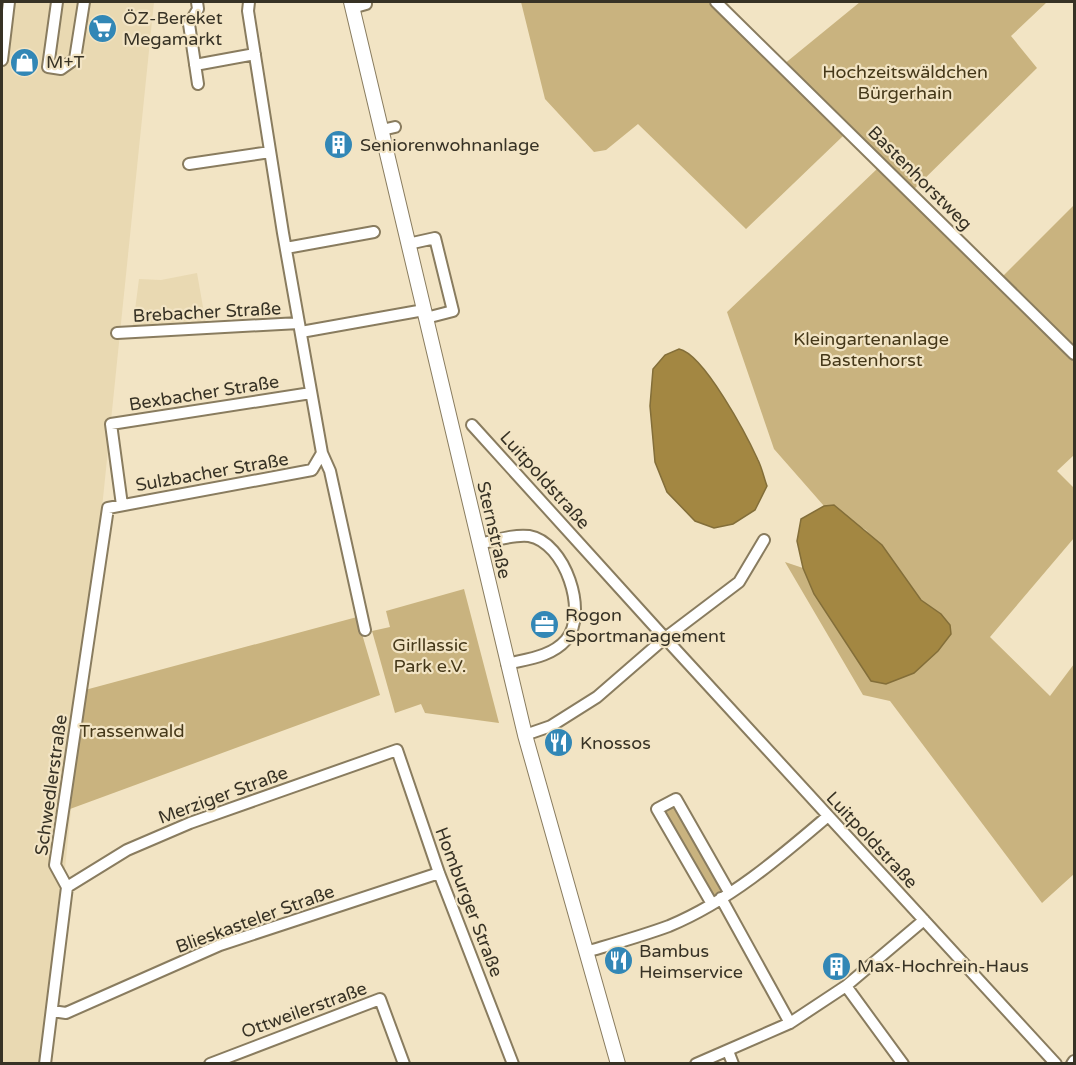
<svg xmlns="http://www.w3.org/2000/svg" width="1076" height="1065" font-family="'Varela Round',sans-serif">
<rect width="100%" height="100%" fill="#f2e4c4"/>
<path fill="#e9d9b2" d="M2,2H154L45,1063L2,1064Z
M197,273L206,324L133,326L139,279L161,280Z"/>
<path fill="#c9b37f" d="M521,2H708L778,69L860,2H1047L1011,36L1037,68L913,190L843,136L746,229L638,124L606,150L594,152L545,99Z
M877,169L1022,310L1002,277L1074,205V455L1057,471L1074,488V538L990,637L1050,696L1074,664V874L1042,903L890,701L863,695L785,562L803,568L814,594L871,681L950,625L941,614L921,600L866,530L854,523L834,505L824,506L774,449L727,312Z
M464,589L499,723L425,713L421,704L395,713L372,631L390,627L386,611Z
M357,617L380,695L70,809L85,690Z
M676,799L729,892L712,904L657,809Z"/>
<path fill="#a38742" stroke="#836e39" stroke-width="1.5" d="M679,349C704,354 747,436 758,460C762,468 764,478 767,486L755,510L733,524L714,528L695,521L667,492L655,462L650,406L653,369L665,355Z
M834,505L882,545L921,600L941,614L950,625L951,634L938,651L914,673L886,684L871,681L814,594L803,568L797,541L801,519L824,506Z"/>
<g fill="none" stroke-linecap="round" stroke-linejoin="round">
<defs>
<path id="minor" d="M57,2L48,67L61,69L75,59L84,2
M197,2L198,9L189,24L198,84
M716,2L1074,354
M352,8L366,4
M2,60L9,2
M195,65L255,54
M382,130L395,127
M189,164L270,152
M408,244L435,238L453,311L426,318
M286,248L374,232
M301,332L424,310
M117,333L299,323
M472,425L665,638L1056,1064
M322,453L330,471L365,630
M122,505L111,424L311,393
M479,544C494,541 513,534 529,536C565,542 589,613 566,640C551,657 527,659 507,664
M525,735L551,726L597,697L665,638L739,582L764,540
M67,887L127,850L190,823L397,750L439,873L513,1064
M721,898L790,1023
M712,904L657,809L676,799L729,892
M586,952C613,944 642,936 669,926C729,901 779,858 828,816
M846,986L903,1064
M52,1011L66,1013L220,945L439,873
M728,1051L733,1064
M45,1064L67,887L55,865L108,508L312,470L322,453L283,233L248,11L249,2
M210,1064L380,999L404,1064
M696,1064L790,1023L846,986L924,920
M1072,1064L1074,1061"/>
<path id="major" d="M351,2L525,735L618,1064"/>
</defs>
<use href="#minor" stroke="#897c5f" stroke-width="14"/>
<use href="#major" stroke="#897c5f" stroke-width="16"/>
<use href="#minor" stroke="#fff" stroke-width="10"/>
<use href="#major" stroke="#fff" stroke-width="14"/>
</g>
<defs>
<symbol id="supermarket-disc" viewBox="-11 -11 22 22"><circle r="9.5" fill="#3287b6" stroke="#f2e4c4"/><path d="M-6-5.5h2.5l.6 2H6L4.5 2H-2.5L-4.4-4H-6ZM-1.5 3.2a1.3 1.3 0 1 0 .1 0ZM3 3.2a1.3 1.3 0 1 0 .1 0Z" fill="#fff"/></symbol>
<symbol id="shop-disc" viewBox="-11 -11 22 22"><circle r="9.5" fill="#3287b6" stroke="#f2e4c4"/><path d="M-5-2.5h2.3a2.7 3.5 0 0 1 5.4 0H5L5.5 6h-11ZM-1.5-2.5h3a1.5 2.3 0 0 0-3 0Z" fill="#fff"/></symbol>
<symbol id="building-disc" viewBox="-11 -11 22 22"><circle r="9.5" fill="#3287b6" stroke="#f2e4c4"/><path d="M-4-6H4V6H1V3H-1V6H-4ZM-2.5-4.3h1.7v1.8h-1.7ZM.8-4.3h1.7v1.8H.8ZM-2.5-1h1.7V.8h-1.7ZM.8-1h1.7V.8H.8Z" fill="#fff"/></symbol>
<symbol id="office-disc" viewBox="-11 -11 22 22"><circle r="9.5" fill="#3287b6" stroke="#f2e4c4"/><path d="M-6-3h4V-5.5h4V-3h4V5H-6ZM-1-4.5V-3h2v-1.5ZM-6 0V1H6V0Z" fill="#fff"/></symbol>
<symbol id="restaurant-disc" viewBox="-11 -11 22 22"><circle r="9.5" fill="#3287b6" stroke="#f2e4c4"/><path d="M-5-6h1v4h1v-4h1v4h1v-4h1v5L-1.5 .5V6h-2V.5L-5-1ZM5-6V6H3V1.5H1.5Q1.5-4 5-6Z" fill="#fff"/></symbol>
</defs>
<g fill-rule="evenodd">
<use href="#supermarket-disc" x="86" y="12" width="33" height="33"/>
<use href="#shop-disc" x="8" y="46" width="33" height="33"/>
<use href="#building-disc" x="322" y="128" width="33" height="33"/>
<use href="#office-disc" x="528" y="608" width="33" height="33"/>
<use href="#restaurant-disc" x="542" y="726" width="33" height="33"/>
<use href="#restaurant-disc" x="602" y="944" width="33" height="33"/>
<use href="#building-disc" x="820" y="950" width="33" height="33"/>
</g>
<g text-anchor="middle" stroke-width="4.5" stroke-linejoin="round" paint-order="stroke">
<g font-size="18" fill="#373225" stroke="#f2e4c4" text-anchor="start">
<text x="123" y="24">ÖZ-Bereket<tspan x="123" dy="21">Megamarkt</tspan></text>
<text x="46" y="68">M+T</text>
<text x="360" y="151">Seniorenwohnanlage</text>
<text x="565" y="621">Rogon<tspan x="565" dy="21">Sportmanagement</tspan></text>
<text x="580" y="749">Knossos</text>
<text x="639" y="957">Bambus<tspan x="639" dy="21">Heimservice</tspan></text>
<text x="857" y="972">Max-Hochrein-Haus</text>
</g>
<g font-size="18" fill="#453819" stroke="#f2e4c4">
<text x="905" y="78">Hochzeitswäldchen<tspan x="905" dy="21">Bürgerhain</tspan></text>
<text x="871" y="345">Kleingartenanlage<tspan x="871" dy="21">Bastenhorst</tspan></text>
<text x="430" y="651">Girllassic<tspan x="430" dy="21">Park e.V.</tspan></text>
<text x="132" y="737">Trassenwald</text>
</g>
<g font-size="18" fill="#373225" stroke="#f2e4c4">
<text transform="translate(920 178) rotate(45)" y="6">Bastenhorstweg</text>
<text transform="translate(207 312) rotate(-3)" y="6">Brebacher Straße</text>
<text transform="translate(204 393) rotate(-9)" y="6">Bexbacher Straße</text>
<text transform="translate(212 472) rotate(-10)" y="6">Sulzbacher Straße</text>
<text transform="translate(545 480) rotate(48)" y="6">Luitpoldstraße</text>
<text transform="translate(494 530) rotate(77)" y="6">Sternstraße</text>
<text transform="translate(51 785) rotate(-82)" y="6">Schwedlerstraße</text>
<text transform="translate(223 795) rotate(-20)" y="6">Merziger Straße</text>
<text transform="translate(872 840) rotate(47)" y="6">Luitpoldstraße</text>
<text transform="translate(469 902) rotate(69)" y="6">Homburger Straße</text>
<text transform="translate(255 919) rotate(-20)" y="6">Blieskasteler Straße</text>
<text transform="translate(304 1010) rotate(-20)" y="6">Ottweilerstraße</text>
</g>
</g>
<rect width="1076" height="1065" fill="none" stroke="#373225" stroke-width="6"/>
</svg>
